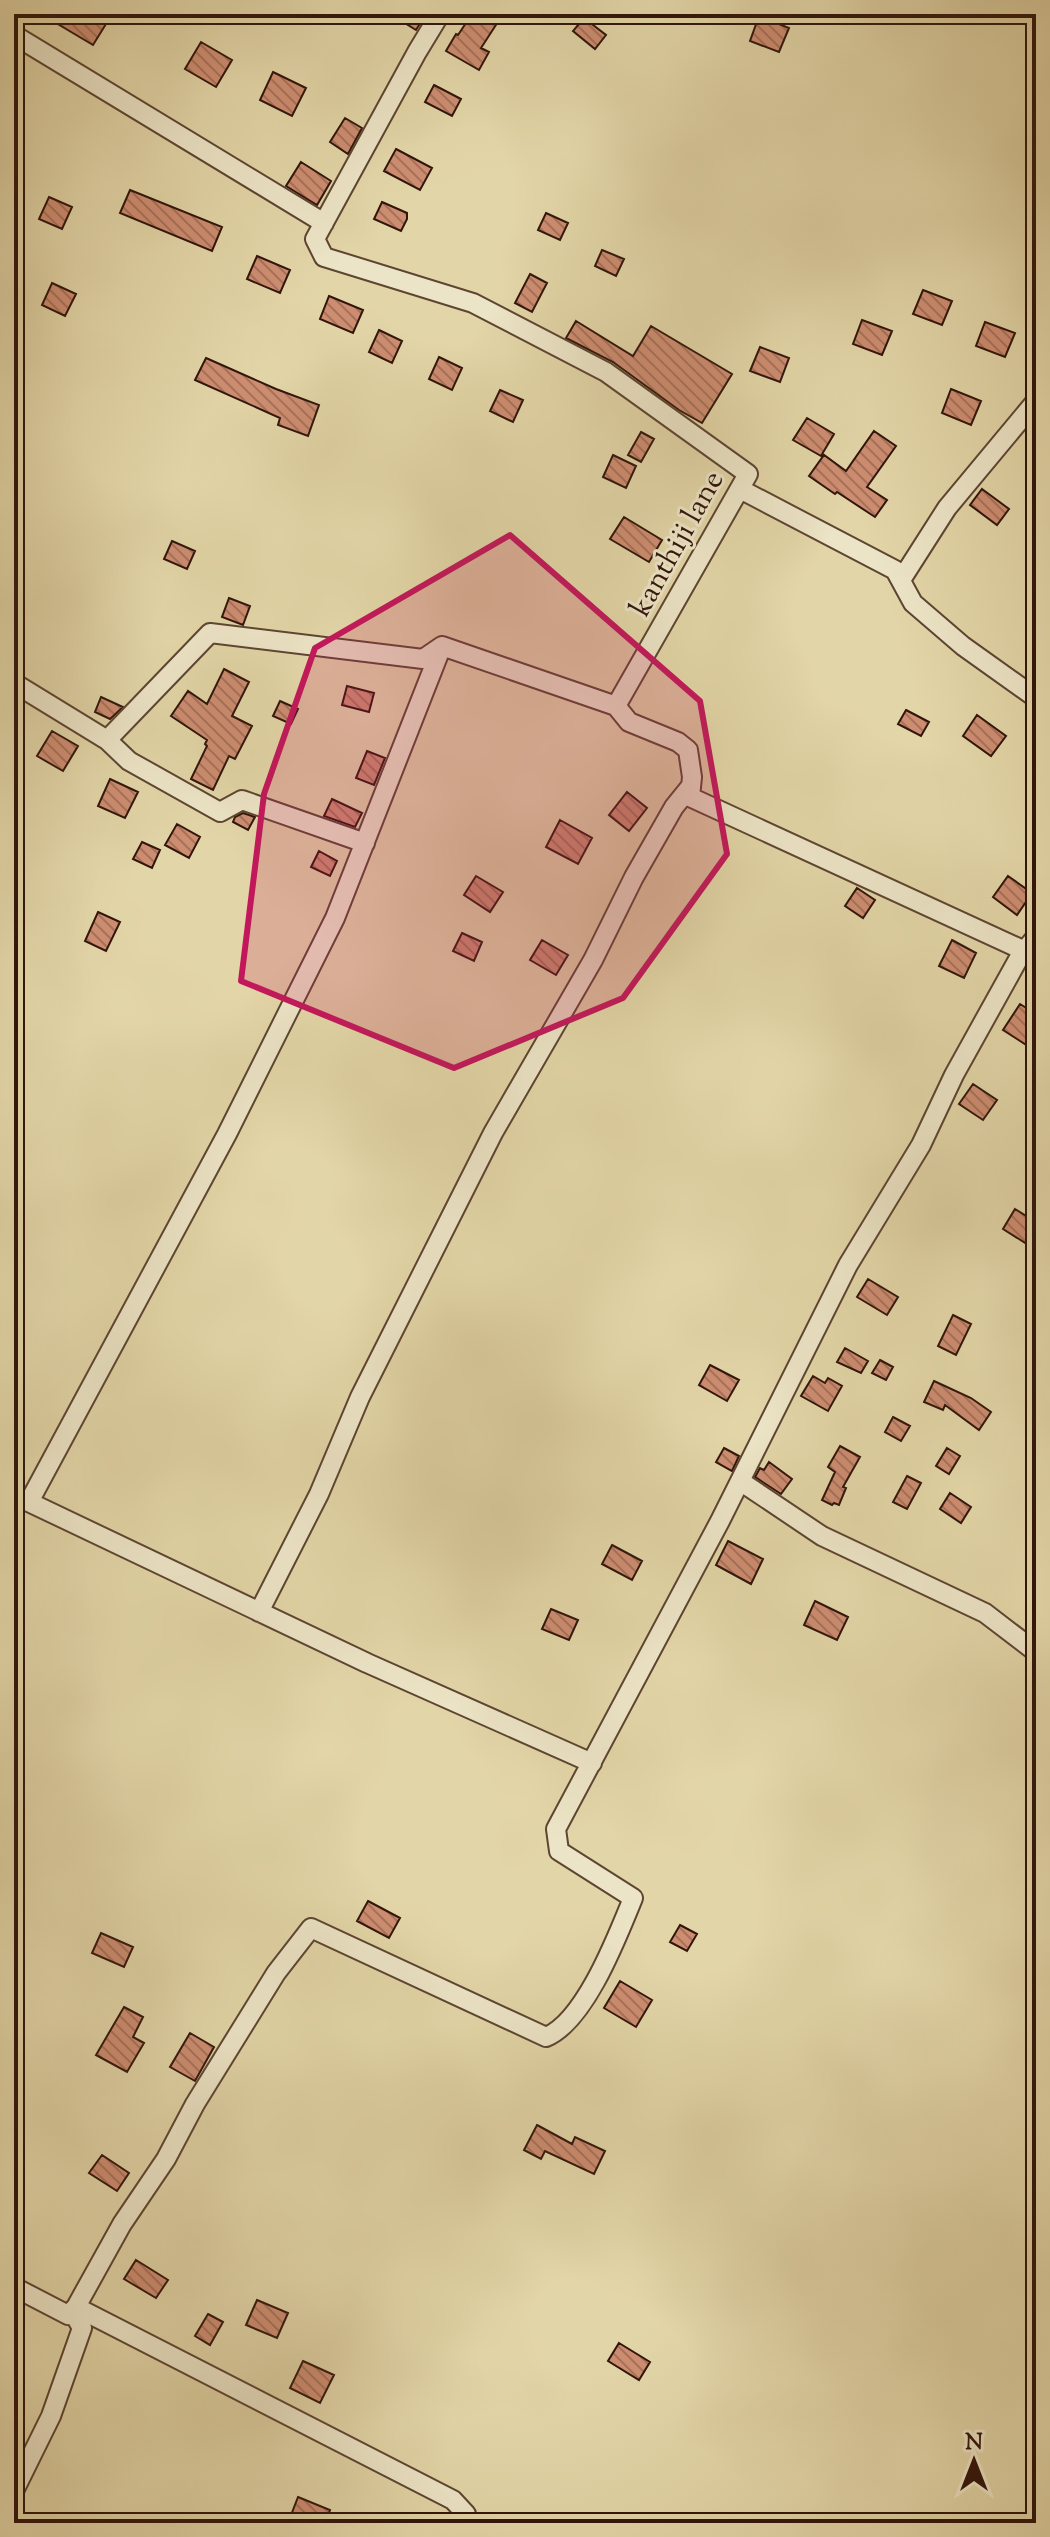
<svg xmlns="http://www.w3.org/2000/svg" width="1050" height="2537" font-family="'Sorts Mill Goudy',serif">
<defs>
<pattern id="building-back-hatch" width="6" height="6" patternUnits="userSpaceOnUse" patternTransform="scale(2)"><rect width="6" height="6" fill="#cd8d71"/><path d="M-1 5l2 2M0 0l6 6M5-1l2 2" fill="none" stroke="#a7725b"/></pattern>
</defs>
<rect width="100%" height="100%" fill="#e2d5a7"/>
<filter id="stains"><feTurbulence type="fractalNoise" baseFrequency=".0025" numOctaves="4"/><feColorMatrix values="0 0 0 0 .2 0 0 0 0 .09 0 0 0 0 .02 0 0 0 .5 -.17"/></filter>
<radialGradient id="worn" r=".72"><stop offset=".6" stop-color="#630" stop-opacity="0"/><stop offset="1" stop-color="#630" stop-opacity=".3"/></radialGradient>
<path fill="url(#building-back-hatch)" stroke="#31150b" stroke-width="2" d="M41,14H101L109,19L93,45Z
M390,14H426L416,30Z
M472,14H503L481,48L489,52L479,70L446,51L456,34L458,35Z
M759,16L789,28L779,52L750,41Z
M584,18L606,35L595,49L573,31Z
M201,42L232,60L216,87L185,69Z
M273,72L306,88L292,116L260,100Z
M434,85L461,99L452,116L425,102Z
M345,118L362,128L348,154L330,142Z
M396,149L432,168L420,190L384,171Z
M301,162L331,181L317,205L286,186Z
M130,190L222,227L212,251L120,213Z
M49,197L72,207L62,229L39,219Z
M382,202L407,213V219L401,231L374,219Z
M546,213L568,223L560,240L538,230Z
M602,250L624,259L616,276L595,266Z
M257,256L290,270L280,293L247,279Z
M530,274L547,283L532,312L515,303Z
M52,283L76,294L65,316L42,305Z
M923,290L952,301L942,325L913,314Z
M329,296L363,310L353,333L320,319Z
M862,320L892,331L882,355L853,344Z
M576,321L633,356L651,326L732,374L702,423L679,410L613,362L566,338Z
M985,322L1015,333L1005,357L976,346Z
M379,330L402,341L392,363L369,352Z
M760,347L789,358L780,382L750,371Z
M439,357L462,368L452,390L429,379Z
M206,358L276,389L319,405L308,436L278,425L280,418L195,380Z
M951,389L981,401L971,425L942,413Z
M500,390L523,400L513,422L490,411Z
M807,418L834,434L821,456L793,440Z
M874,431L896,446L867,487L887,500L875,517L837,492L835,494L809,476L824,455L846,471Z
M641,432L654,439L641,462L628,455Z
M613,455L636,466L626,488L603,477Z
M982,489L1009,509L997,525L970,505Z
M624,517L662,540L649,562L610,539Z
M172,541L195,551L187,569L164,559Z
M229,598L250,606L243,625L222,617Z
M224,669L249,682L232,716L252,726L235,759L229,756L213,790L191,779L207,746L205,744L207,740L171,716L188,691L207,704Z
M347,686L374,693L369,712L342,705Z
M101,697L123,707L110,719L95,712Z
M280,701L298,709L291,724L273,716Z
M906,710L929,722L921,736L898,724Z
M977,715L1006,736L991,756L963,736Z
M52,731L78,746L63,771L37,756Z
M367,751L385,758L374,785L356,778Z
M110,779L138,792L125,818L98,806Z
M627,792L647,808L629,831L609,815Z
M332,799L362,813L355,827L324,816Z
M243,813L255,817L248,830L233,822L235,817Z
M560,820L592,838L578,864L546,847Z
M177,824L200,837L189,858L165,845Z
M142,842L160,850L152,868L133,859Z
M319,851L337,861L330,876L311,867Z
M476,876L503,892L490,912L464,895Z
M1008,876L1032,893L1017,915L993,897Z
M857,888L875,900L863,918L845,906Z
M98,912L120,922L106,951L85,941Z
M462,933L482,942L474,961L453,951Z
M542,940L568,955L556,975L530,960Z
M952,940L976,953L964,978L939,966Z
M1020,1004L1036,1014V1033L1028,1046L1003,1030Z
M973,1084L997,1100L983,1120L959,1104Z
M1015,1209L1036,1222V1236L1030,1246L1003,1229Z
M868,1279L898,1297L887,1315L857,1297Z
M953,1315L971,1324L956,1355L938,1346Z
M845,1348L868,1361L861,1373L837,1362Z
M880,1360L893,1367L886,1380L872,1373Z
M710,1365L739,1380L727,1401L699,1385Z
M813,1376L825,1383L828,1378L842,1386L828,1411L801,1396Z
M934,1381L971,1398L991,1412L979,1430L945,1405L943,1410L924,1402Z
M893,1417L910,1426L901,1441L885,1432Z
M840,1446L860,1457L843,1487L846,1488L839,1505L834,1503L832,1505L822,1500L835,1472L828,1467Z
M724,1448L739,1456L732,1471L716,1462Z
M947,1448L960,1456L949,1474L936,1466Z
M769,1462L792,1479L781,1494L755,1477L760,1468L764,1470Z
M907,1476L921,1483L907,1509L893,1502Z
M950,1493L971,1507L961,1523L940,1509Z
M728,1541L763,1559L751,1584L716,1565Z
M612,1545L642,1561L632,1580L602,1564Z
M815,1601L848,1617L837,1640L804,1625Z
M551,1609L578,1620L569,1640L542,1629Z
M368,1901L400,1918L389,1938L357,1921Z
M680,1925L697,1934L687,1951L670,1942Z
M101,1933L133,1947L124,1967L92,1953Z
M620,1981L652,2000L636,2027L604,2008Z
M124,2007L143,2017L133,2037L144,2043L127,2072L96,2055Z
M190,2033L214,2047L195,2081L170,2067Z
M537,2125L572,2144L575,2137L605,2151L594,2174L545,2151L541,2159L524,2150Z
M102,2155L129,2173L117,2191L89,2173Z
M136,2260L168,2280L156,2298L124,2279Z
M257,2300L288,2313L277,2338L246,2325Z
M208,2314L223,2322L210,2345L195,2336Z
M619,2343L650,2362L639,2380L608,2361Z
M303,2361L334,2375L320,2403L290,2388Z
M298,2497L330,2510L325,2523H288Z"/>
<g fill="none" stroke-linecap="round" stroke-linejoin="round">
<defs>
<path id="minor" d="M14,35L324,223
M740,489L895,570L913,603L963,646L1036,698
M901,580L947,508L1036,401
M14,683L107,740L210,633L423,659L442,646L616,706L748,474L606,372L473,303L324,257L315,239L417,52L440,14
M616,706L629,722L678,742L688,750L692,777L690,797L1025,951L1036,958
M107,740L129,761L220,812L242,800L365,843
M740,1481L822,1536L985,1613L1036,1652
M14,1495L367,1663L592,1763
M29,1502L227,1134L335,918L442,646
M259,1612L319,1494L360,1397L493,1133L593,960L634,877L674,807L691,786
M14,2287L68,2315L76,2307L122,2224L166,2159L195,2104L276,1973L311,1928L546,2037C585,2021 617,1937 633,1898L559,1851L556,1829L720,1521L848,1265L921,1145L954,1075L1020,956L1036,937
M76,2307L453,2500L466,2514L460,2523
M14,2491L51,2416L82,2328L72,2311"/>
</defs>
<use href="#minor" stroke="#5d4532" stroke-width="22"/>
<use href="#minor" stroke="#ece4c6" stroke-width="18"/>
</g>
<path fill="#c2185b" fill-opacity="0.2" stroke="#c2185b" stroke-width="6" stroke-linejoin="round" d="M510,535L700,701L727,854L623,998L454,1068L241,981L264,794L315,648Z"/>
<g text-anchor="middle" stroke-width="6" stroke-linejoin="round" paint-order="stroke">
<g font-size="30" fill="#31150b" stroke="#ece4c6">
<text transform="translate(676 543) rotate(-61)" y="10">kanthiji lane</text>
</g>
</g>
<rect width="1050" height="2537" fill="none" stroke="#e2d5a7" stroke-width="48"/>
<rect x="16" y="16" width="1018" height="2505" fill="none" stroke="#31150b" stroke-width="4"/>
<rect x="24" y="24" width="1002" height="2489" fill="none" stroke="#31150b" stroke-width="2"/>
<g transform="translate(974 2461)" stroke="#ece4c6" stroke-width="6" paint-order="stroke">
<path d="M0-6L14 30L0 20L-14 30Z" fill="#31150b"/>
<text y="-12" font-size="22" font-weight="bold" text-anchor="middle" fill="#31150b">N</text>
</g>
<rect width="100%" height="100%" filter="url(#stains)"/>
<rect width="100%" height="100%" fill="url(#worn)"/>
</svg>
